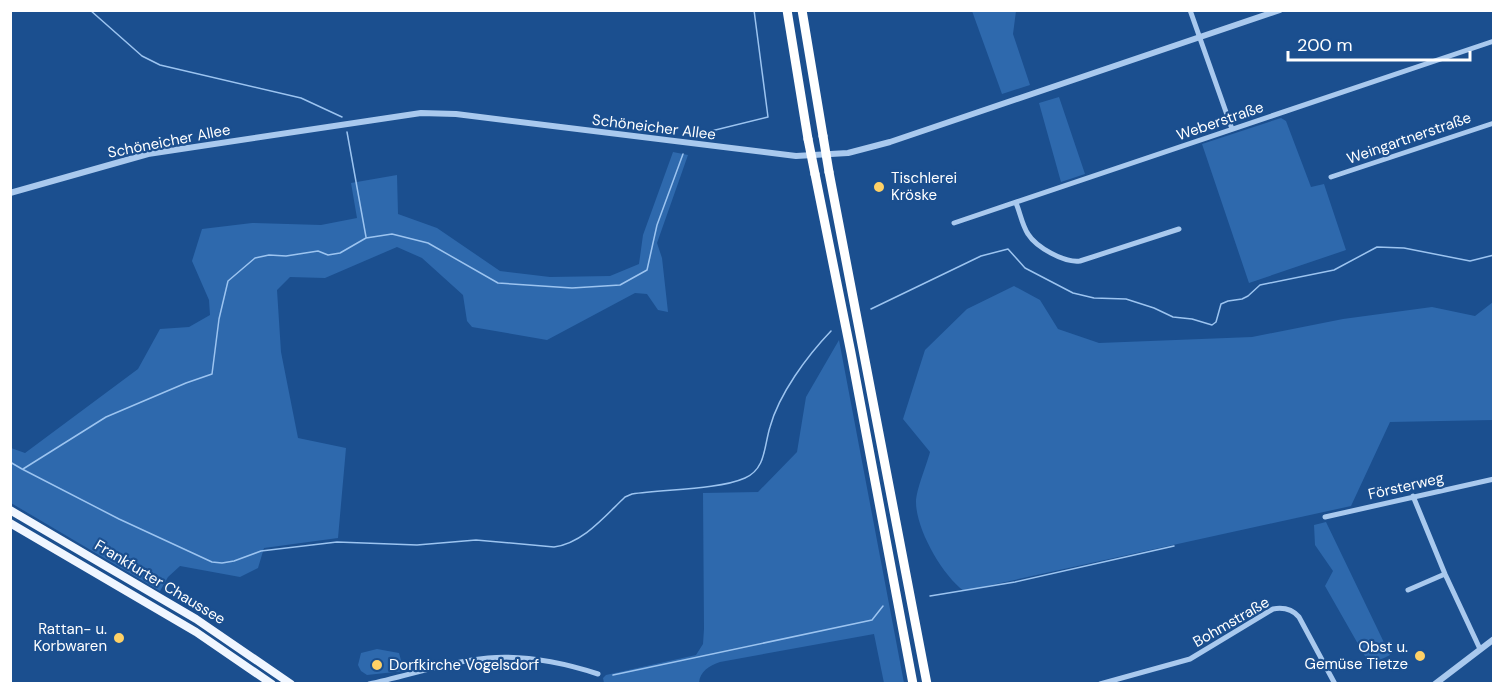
<svg xmlns="http://www.w3.org/2000/svg" width="1504" height="694" font-family="'DM Sans',sans-serif">
<rect width="100%" height="100%" fill="#1b4f8f"/>
<path fill="#2e69ad" d="M972,11H1016L1013,34L1030,85L1002,94Z
M1059,97L1085,174L1061,182L1039,103Z
M1281,118L1286,121L1311,187L1324,184L1346,250L1249,283L1202,144Z
M673,152L688,155L657,243L662,258L668,312L658,310L647,294L635,293L547,340L472,327L467,321L463,295L422,258L397,247L325,278L290,277L277,290L281,352L298,438L346,448L338,538L264,548L258,568L240,577L180,566L168,577L160,591L11,503V448L25,453L138,369L160,329L189,327L210,315L209,300L192,261L202,229L252,223L321,225L357,218L351,183L397,175L398,214L437,228L500,271L550,277L610,276L639,264L643,235Z
M1014,286L1040,300L1058,329L1099,343L1252,337L1343,319L1432,307L1475,316L1493,302V420L1390,422L1351,506L964,591C942,575 916,529 916,502C916,490 927,464 930,452L903,419L925,350L967,309Z
M839,340L904,683H884L874,634L720,662C709,666 700,671 699,683H604L603,678L606,675L696,655L703,644L704,629L703,493L758,492L797,452L806,397Z
M1326,522L1390,655L1370,665L1325,586L1333,571L1315,545L1314,525Z
M377,649L399,653L404,671L367,675L361,671L358,665L361,653Z"/>
<g fill="none" stroke-linecap="round" stroke-linejoin="round">
<path stroke="#9cc4f0" stroke-width="1.5" d="M90,10L142,56L160,65L301,98L342,117
M347,132L366,237
M695,135L768,117L754,10
M871,309L981,256L1008,249L1025,268L1073,293L1094,298L1126,299L1154,308L1173,317L1192,319L1212,325L1216,322L1221,304L1228,301L1242,299L1248,296L1260,285L1334,270L1377,247L1404,248L1470,261L1494,255
M10,462L22,469L119,519L212,562L222,563L234,561L261,551L337,542L417,545L476,540L554,547C583,543 604,517 625,497L632,494C664,489 718,490 745,478C766,469 764,446 770,427C779,394 807,356 831,331
M23,469L106,417L186,383L212,374L219,319L228,281L255,258L269,255L286,256L318,251L328,255L340,253L366,238L392,234L428,243L498,283L572,288L620,285L647,270L657,225L683,154
M930,596L1015,582L1174,546
M613,675L872,620L883,606"/>
<path stroke="#a9c9ee" stroke-width="5" d="M1190,10L1232,129
M1331,177L1494,123
M1016,203C1020,212 1022,225 1028,234C1036,247 1064,263 1080,261L1179,229
M954,223L1494,41
M1413,496L1445,574L1480,649
M1325,517L1494,479
M1408,590L1445,574
M369,684C407,676 451,661 488,658C523,655 564,663 598,674
M1100,684L1190,659L1273,609C1284,607 1292,609 1299,617L1335,684"/>
<path stroke="#a9c9ee" stroke-width="6" d="M10,193L148,154L421,113L456,114L796,156L848,153L890,142L1280,10
M1435,684L1494,639"/>
<path stroke="#f0f6ff" stroke-width="8" d="M10,510L196,619L291,684
M10,523L196,632L272,684"/>
<path stroke="#fff" stroke-width="9" d="M787,10L808,139
M802,10L823,136
M829,172L927,684
M815,174L851,353L913,684"/>
<path stroke="#fff" stroke-width="9" d="M823,136L829,172
M808,139L815,174"/>
</g>
<g fill="#ffd166" stroke="#1b4f8f" stroke-width="2">
<circle cx="879" cy="187" r="6"/>
<circle cx="119" cy="638" r="6"/>
<circle cx="1420" cy="656" r="6"/>
<circle cx="377" cy="665" r="6"/>
</g>
<g text-anchor="middle" stroke-width="4.5" stroke-linejoin="round" paint-order="stroke">
<g font-size="15" fill="#fff" stroke="#1b4f8f">
<text transform="translate(1220 121) rotate(-19)" y="5">Weberstraße</text>
<text transform="translate(654 127) rotate(7)" y="5">Schöneicher Allee</text>
<text transform="translate(1409 138) rotate(-19)" y="5">Weingartnerstraße</text>
<text transform="translate(169 141) rotate(-11)" y="5">Schöneicher Allee</text>
<text transform="translate(1406 486) rotate(-13)" y="5">Försterweg</text>
<text transform="translate(160 582) rotate(31)" y="5">Frankfurter Chaussee</text>
<text transform="translate(1231 622) rotate(-30)" y="5">Bohmstraße</text>
</g>
<g font-size="15" fill="#fff" stroke="#1b4f8f" text-anchor="start">
<text x="891" y="183">Tischlerei<tspan x="891" dy="17">Kröske</tspan></text>
<text x="107" y="634" text-anchor="end">Rattan- u.<tspan x="107" dy="17">Korbwaren</tspan></text>
<text x="1408" y="652" text-anchor="end">Obst u.<tspan x="1408" dy="17">Gemüse Tietze</tspan></text>
<text x="389" y="670">Dorfkirche Vogelsdorf</text>
</g>
</g>
<rect width="1504" height="694" fill="none" stroke="#ffffff" stroke-width="24"/>
<path d="M1288 51v9h182v-9" fill="none" stroke="#ffffff" stroke-width="3"/>
<text x="1297" y="51" font-size="18" fill="#ffffff" stroke="#1b4f8f" stroke-width="4.5" paint-order="stroke">200 m</text>
</svg>
